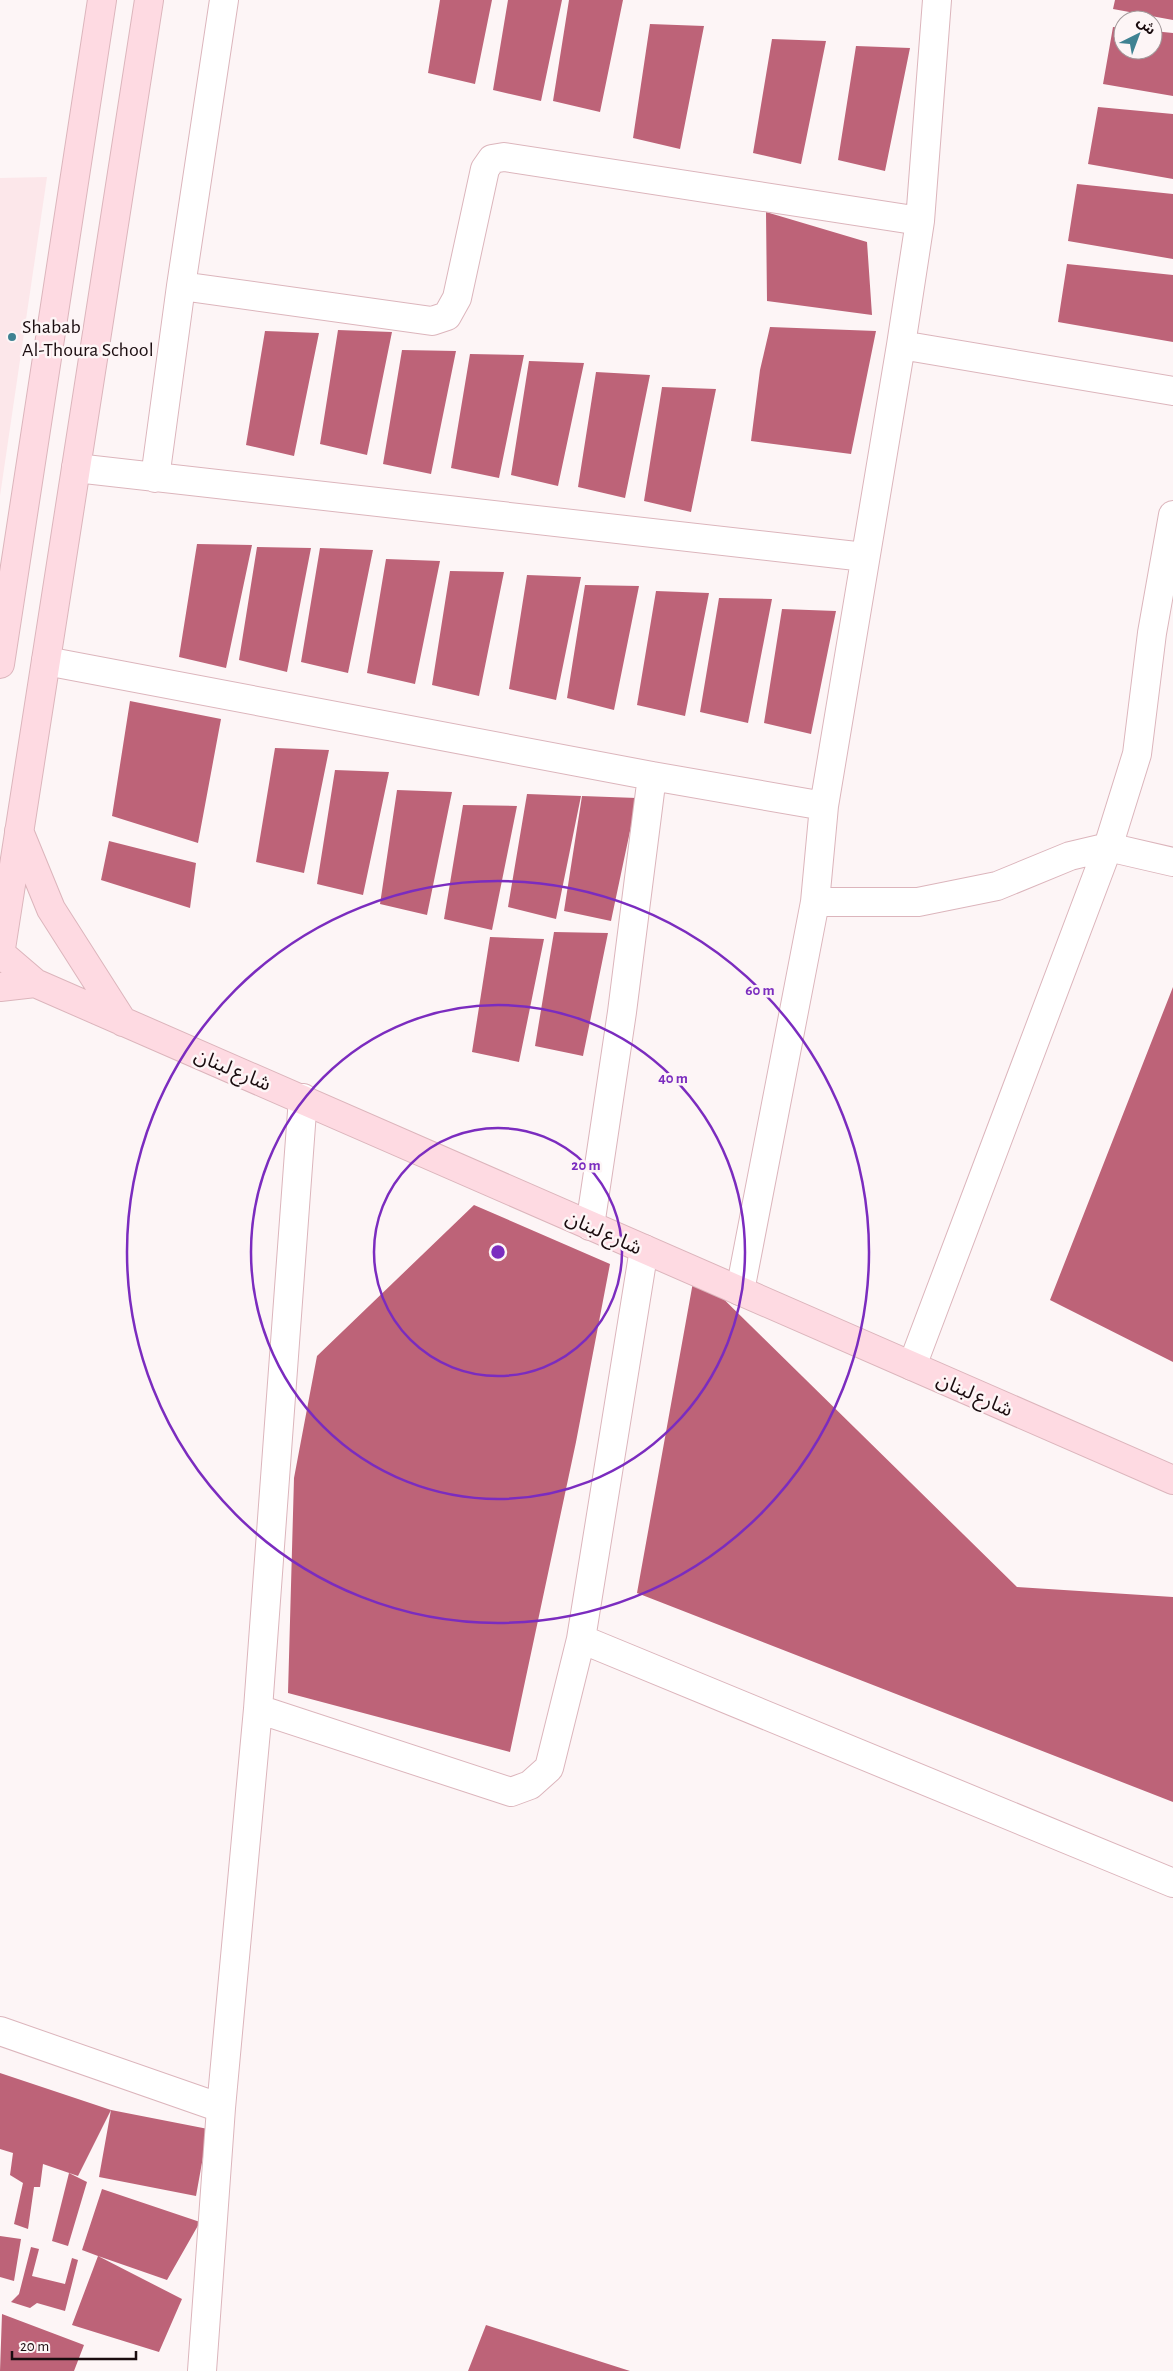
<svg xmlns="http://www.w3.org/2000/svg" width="1173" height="2371" font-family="'Alegreya Sans','Noto Sans Arabic',sans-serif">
<rect width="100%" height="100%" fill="#fdf5f6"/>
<path fill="#fce7ea" d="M47,177L0,496V178Z"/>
<path fill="#bd6378" d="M440,0H492L475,84L428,73Z
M508,0H562L541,101L493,90Z
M569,0H623L600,112L553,101Z
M1115,0H1173V20L1113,9Z
M650,24L704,26L680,149L633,138Z
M1113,27L1123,28V50H1153V31L1173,33V96L1103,84Z
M772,39L826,41L801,164L753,153Z
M856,46L910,48L885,171L838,160Z
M1098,107L1173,114V179L1088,164Z
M1077,184L1173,194V259L1068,241Z
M766,212L867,242L872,315L767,301Z
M1067,264L1173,275V342L1058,322Z
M770,327L876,331L851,454L751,441L760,370Z
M338,330L392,332L367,455L320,444Z
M265,331L319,333L294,456L246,445Z
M402,350L456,351L431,474L383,464Z
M470,354L524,355L499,478L451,468Z
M529,361L584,363L558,486L511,475Z
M596,372L650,375L625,498L578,487Z
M662,387L716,389L691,512L644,501Z
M197,544L252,545L226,668L179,657Z
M257,547L311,548L287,672L239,660Z
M320,548L373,550L348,673L301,662Z
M386,559L440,561L415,684L367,673Z
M450,571L504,572L479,696L432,685Z
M527,575L581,577L556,700L509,689Z
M585,585L639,586L614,710L567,698Z
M656,591L709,593L685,716L637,705Z
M719,598L772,599L748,723L700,712Z
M782,609L836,611L811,734L764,723Z
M130,701L221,719L198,843L112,816Z
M275,748L329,750L304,873L256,862Z
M335,770L389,772L363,895L317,884Z
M397,790L452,792L427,915L380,904Z
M527,794L581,796L556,919L508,907Z
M582,796L637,798L611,921L564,911Z
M463,805L517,806L492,930L444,919Z
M109,841L196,863L190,908L101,880Z
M554,932L608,933L583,1056L535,1046Z
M490,937L544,939L519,1062L472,1052Z
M1173,987V1362L1050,1300Z
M474,1205L610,1264L576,1442L510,1752L288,1693L294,1478L317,1356Z
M695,1271L1017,1587L1173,1597V1802L637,1593Z
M0,2073L111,2110L78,2176L43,2164L40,2187H34L28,2229L14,2224L23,2183L10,2175L13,2153L0,2149Z
M111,2110L208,2129L196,2196L99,2177Z
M69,2173L87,2182L68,2246L52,2241Z
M102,2189L200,2222L167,2280L98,2256L182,2299L159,2352L72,2325L98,2256L82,2250Z
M0,2236L21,2239L14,2281L0,2277Z
M31,2247L39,2249L32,2276L65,2284L72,2258L78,2260L65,2311L37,2303L30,2308L11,2302L19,2294Z
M2,2314L84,2345L74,2371H0Z
M486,2325L630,2371H468Z"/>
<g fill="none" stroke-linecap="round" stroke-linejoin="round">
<defs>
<path id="street" d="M181,286L432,321L447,316L457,298L485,169L492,159L504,157L920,221
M901,345L1173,391
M76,468L865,557
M155,478L181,286L224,0
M46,661L652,776L824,806
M815,902H918L997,886L1070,856L1108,847L1173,862
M590,1226L622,1012L652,776
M740,1291L815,902L824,806L901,345L920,221L937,0
M912,1366L1108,847L1137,754L1152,633L1173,515
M581,1639L1173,1883
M258,1709L511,1792L530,1785L549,1768L581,1639L644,1249
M0,2031L221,2108
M202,2371L221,2108L258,1709L303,1098"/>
<path id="secondary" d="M0,664L102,0
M19,831L51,909L123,1022
M0,953L35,983L1173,1480
M0,955L149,0
M0,987L35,983"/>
</defs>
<use href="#street" stroke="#dcb5bc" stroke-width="30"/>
<use href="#secondary" stroke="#dcb5bc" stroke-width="30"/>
<use href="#street" stroke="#fff" stroke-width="28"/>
<use href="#secondary" stroke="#fedae2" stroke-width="28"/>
</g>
<g fill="none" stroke="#7b2cbf" stroke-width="2.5">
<circle cx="498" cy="1252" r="124"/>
<circle cx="498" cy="1252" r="247"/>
<circle cx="498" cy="1252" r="371"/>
</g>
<circle fill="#3f8292" stroke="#fdf5f6" stroke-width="2" cx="12" cy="337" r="5"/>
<g text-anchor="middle" stroke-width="5" stroke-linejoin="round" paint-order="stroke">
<g font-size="20" fill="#1a0c0f" stroke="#fdf5f6" text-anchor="start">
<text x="22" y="333">Shabab<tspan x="22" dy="23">Al-Thoura School</tspan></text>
</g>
<g font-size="20" fill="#1a0c0f" stroke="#fdf5f6">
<text transform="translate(233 1069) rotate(23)" y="7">شارع لبنان</text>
<text transform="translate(604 1232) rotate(24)" y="7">شارع لبنان</text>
<text transform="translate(975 1394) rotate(24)" y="7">شارع لبنان</text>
</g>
</g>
<circle cx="498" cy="1252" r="8" fill="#7b2cbf" stroke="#fdf5f6" stroke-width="2.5"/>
<g font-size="15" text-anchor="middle" font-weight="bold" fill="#7b2cbf" stroke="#fdf5f6" stroke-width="5" stroke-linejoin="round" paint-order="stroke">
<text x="760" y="995">60 m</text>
<text x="673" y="1083">40 m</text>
<text x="586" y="1170">20 m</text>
</g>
<g transform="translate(1138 35) rotate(42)"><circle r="24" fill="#fdf5f6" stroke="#a2989a"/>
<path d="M0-4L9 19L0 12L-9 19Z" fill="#3f8292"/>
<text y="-8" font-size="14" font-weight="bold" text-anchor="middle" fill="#1a0c0f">ش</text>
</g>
<path d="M12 2351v8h124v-8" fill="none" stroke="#1a0c0f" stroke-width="2.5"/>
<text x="20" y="2351" font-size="15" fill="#1a0c0f" stroke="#fdf5f6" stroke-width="4" paint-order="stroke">20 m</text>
</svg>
